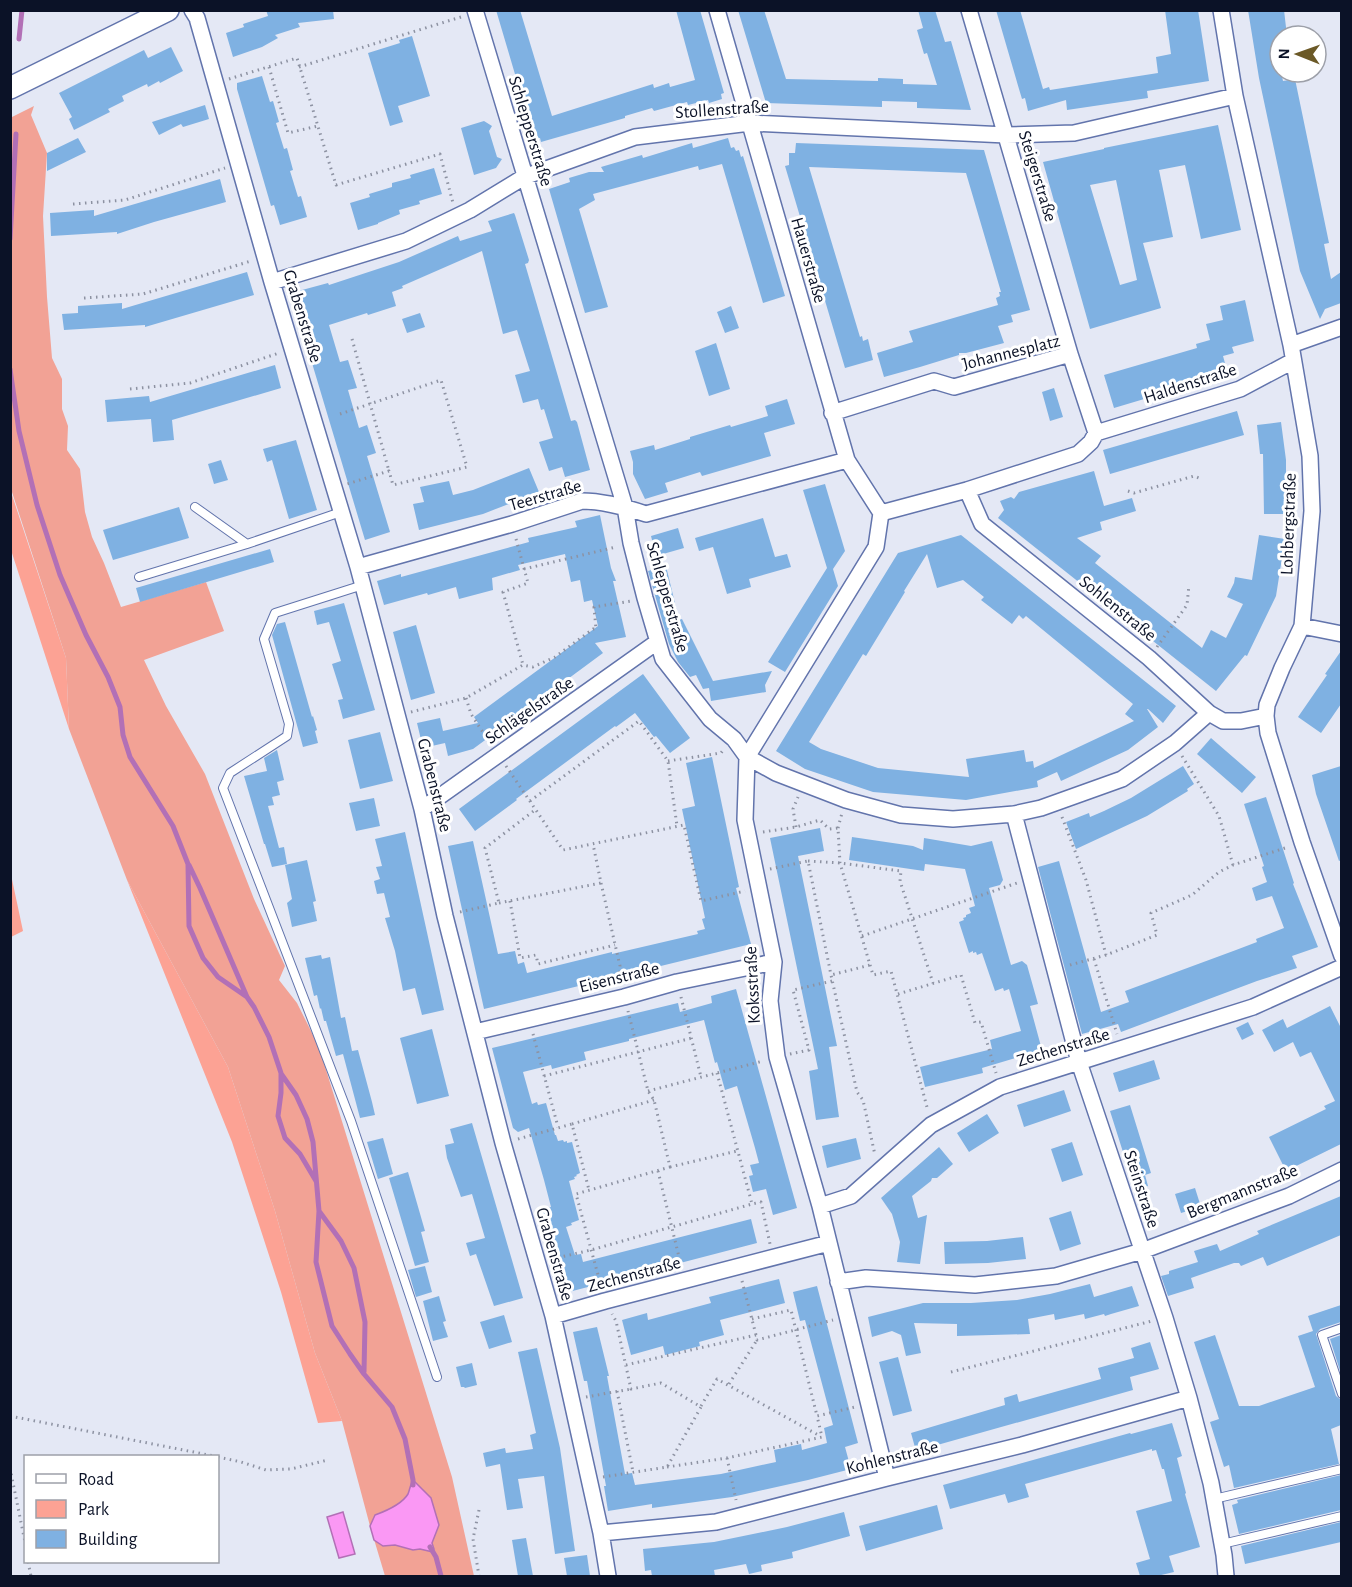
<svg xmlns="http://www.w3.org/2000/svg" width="1352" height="1587" font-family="'Alegreya Sans',sans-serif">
<rect width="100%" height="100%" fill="#e4e8f5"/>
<path fill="#fca294" d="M10,489L66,658L69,729L11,550Z
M10,870L23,931L11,937L10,936Z
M127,880L228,1067L275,1211L315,1353L342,1421L318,1423L281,1292L232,1142Z"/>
<path fill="#f2a295" d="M34,106L31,115L47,153L43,216L47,297L52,358L62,379V409L68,426L67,450L80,469L85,512L92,537L104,563L121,607L206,582L224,631L144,660L166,706L205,774L254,899L285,966L279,980L297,1003L319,1047L452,1477L474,1576H385L370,1526L342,1421L315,1353L275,1211L228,1067L127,880L69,729L66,658L11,489L10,118Z"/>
<path fill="#fa98f4" stroke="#b270b6" stroke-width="1.5" d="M413,1480L431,1498L439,1525L432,1543L434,1549L433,1552L420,1549L413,1550L395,1545L383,1546L374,1540L370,1526L375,1515C386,1511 402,1504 408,1494C410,1489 410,1485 413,1480Z
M343,1512L355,1554L339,1558L327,1517Z"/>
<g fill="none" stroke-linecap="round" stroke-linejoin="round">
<path stroke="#b270b6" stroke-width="5" d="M19,39L22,10
M10,239L16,134
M10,369L19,431L37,505L60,575L86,635L108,677L120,707L123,735L130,757L173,826L188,864L189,926L203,958L218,977L247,997L254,1007L269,1037L281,1073V1093L278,1116L285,1138L300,1154L316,1181
M189,865L200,888L247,997
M282,1075L296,1095L307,1119L313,1142L319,1211L316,1262L332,1326L350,1354L364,1374L392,1407L405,1439L413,1480V1485
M319,1211L341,1241L354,1268L365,1322L364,1372
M430,1547L436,1557L441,1576"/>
</g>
<path fill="#7fb1e2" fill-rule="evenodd" d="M266,10H333L334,19L298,23L300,27L275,35L278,38L262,47L233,57L226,33L244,27L243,24L268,16Z
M496,10H520L552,116L653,84L654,88L669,83L670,87L695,80L676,10H700L724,93L721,94L722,99L709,103L708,100L688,105L687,102L654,111L652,108L625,116V118L541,142L540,138H538L535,128L532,129L530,125Z
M738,10H764L786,79L878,81V78L903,79V84L937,85L927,53L924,54L917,30L923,28L918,10H935L945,42L951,41L971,110L917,108V102L882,101V107L766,103Z
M996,10H1020L1043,89L1049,87L1050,90L1158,73L1156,57L1171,54L1165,10H1198L1209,81L1147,91L1148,98L1067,110L1066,100L1028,111L1025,98L1022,99L1019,89Z
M1248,10H1284L1287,36H1280V72H1281L1283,81L1295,79L1329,243L1324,244L1331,279L1341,272V303L1325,309L1320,319L1300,271L1259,78Z
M412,36L430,96L398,106L403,122L390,126L368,53L400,43L399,40Z
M171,47L183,71L160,83L159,81L148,87L147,84L122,96L124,101L108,109L110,112L74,130L69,119L72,117L59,93L144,50L148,58Z
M262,76L270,102L273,101L279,122L276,123L284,149L287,148L293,170L290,171L298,197L301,196L307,217L280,225L274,205L271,206L237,89V83Z
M205,105L209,119L183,127L181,124L159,135L152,122Z
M484,121L492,126L489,131L497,157L502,159L496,168L474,175L461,128Z
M1218,125L1241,230L1201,239L1185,165L1159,170L1173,237L1143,243L1161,308L1090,329L1043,162L1104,149V148ZM1116,180L1137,280L1120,285L1090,185Z
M78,138L86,152L47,171V153Z
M728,138L731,148L734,147L736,151L739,150L741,157L743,156L785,296L763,303L722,164L699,170L698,166L593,194L595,200L579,209L608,307L585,313L549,189L570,182L569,178L589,172H604L601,167L642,155L643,158L692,143L693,148Z
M796,143L984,150L1030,310L1011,315L1013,322L998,326L1004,343L966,353H959V355L920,367L884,377L877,353L913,342L909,331L998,305L996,298L1000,296L999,292H1001L966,173L809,167L860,337L862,336L863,341L868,339L873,360L845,368L785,166L789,165V153H795Z
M434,168L442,194L419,201L420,204L399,210L400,214L378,223V224L358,230L350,203L370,197L369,194L392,187V183L411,178L410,175Z
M220,179L226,202L154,222L117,234V232L51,236L50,213L94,210V216Z
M514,213L515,215L529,260L528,263L525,264L571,421L575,420L577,422L590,470L565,477L562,467L549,471L539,442L553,438L544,409L541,410L538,399L523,403L515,375L530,371L517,330L503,334L482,251L402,286L403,288L392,292L396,306L368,315L367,313L329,325L340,362L348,360L357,388L348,390L359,428L367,425L376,453L367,456L390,532L365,540L291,293L328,283L329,285L399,262L458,236L460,241L492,231L488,221Z
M247,272L254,295L145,327V325L64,330L62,314L78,313V306L122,303V309Z
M1245,300L1254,341L1232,347L1234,353L1223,356L1228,374L1114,408L1104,375L1197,348L1196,344L1210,340L1206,324L1223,320L1220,306Z
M731,306L739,328L725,333L717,312Z
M420,313L425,327L407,333L402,319Z
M716,343L730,389L709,396L695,351Z
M275,365L281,388L172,420L174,440L153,442L151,419L107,422L105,400L149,396L150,402Z
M1054,388L1063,417L1050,421L1042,392Z
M787,399L795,424L764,433L771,456L702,476L700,472L665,483L668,492L645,499L633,474V462L630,451L654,445L655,450L690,439V437L730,425L731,427L768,416L765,406Z
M1237,411L1244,435L1110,474L1103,450Z
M1281,422L1286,460V514H1264L1263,454H1260L1257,425Z
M296,440L317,510L289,519L272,460L267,462L263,449Z
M221,460L228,480L214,484L208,464Z
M529,468L539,492L483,514L419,530L413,504L424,502L420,487L449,481L453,495L473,490Z
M1094,471L1104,506L1132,498L1136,511L1100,522L1102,530L1077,538L1101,556L1095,563L1202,648L1211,630L1226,638L1243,604L1227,597L1234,583L1235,577L1252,580L1259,535L1285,539L1276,596L1247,656L1245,655L1216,691L998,518L1004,510L1000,501L1011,497L1014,499L1019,492Z
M825,484L845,551L833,569L838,586L785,672L768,662L827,568L803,490Z
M179,507L189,538L113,560L103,530Z
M600,515L611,568L616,581H613L626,637L595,643L603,653L473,749L448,756L445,743L423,748L417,723L440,718L443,731L478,723L474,717L598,626L592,600L584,602L580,580L571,582L565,554L518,565L520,570L492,578L493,590L459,599L456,587L428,595L427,593L384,605L377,581L401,574V577L529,542L528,538L577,527L575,521Z
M763,518L775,557L787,554L791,567L749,579L751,587L727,594L713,547L699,551L695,538Z
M678,528L684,548L656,556L651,536Z
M961,535L1176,706L1163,723L1148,709H1147L1158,727L1128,750L1061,781L1057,772L1037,781L1038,787L966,800L873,792L805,769L776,751L898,553ZM927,554L937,588L963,580L984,597L981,600L1012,624L1019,615L1023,619L1026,616L1133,704L1125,714L1134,721L1034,768L1033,761L1026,762L1024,750L966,759L969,777L878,768L821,749L809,742L863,654L866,656L905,592L904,591Z
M270,549L274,562L140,602L136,588Z
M666,566L679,620L682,619L713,681L772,671L765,685L766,692L711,701L709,688L703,689L696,675L690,677L678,662L669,644L648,571Z
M344,603L375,710L343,719L338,700L343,699L332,664L341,661L329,622L317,625L314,611Z
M285,622L312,717L313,716L317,730L315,731L318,743L303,747L272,635L277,624Z
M416,625L435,693L411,700L393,632Z
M1341,651V704L1321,733L1298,717L1327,675L1325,674Z
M643,674L690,738L670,753L656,736L654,737L635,713L616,727L615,726L516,799L517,800L475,831L459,809Z
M380,732L393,781L360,789L348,740Z
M1211,738L1256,777L1242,793L1197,754Z
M277,750L284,780L277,782L280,795L272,797L274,805L268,806L279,848L284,847L287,864L272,867L265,844H264L244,776L267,771L264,758Z
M712,757L739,887L736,888L751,944L484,1009L448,846L473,841L498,954L515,951L518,964L524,962L527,973L612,952V954L698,934L697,931L705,929L702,919L705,918L682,809L695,806L686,763Z
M1183,766L1194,784L1187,789L1188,791L1147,816L1076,849L1066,822L1089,813L1090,817L1104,811L1131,798Z
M1341,766V860L1339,861L1316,794L1312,775Z
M1266,797L1294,883L1293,884L1318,947L1292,956L1297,968L1257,981L1121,1032L1118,1024L1082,1034L1038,867L1059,861L1101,1012L1129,1002L1125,991L1236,950L1257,942L1256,939L1284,928L1272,896L1256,901L1252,888L1267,882L1262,867L1264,866L1244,804Z
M374,798L380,826L356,831L349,803Z
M820,828L824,851L798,856L837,1046L829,1047L839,1117L816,1120L809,1071L818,1069L770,838Z
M405,832L444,1010L422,1015L415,988L403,991L395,951L385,918L390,917L384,893L377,894L374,881L380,879L376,867L382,866L375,839Z
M852,837L913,846L923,850L924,838L971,846L992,841L1003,880L1000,885L989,888L1011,965L1022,961L1027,965L1038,1004L1030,1006L1042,1050L982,1068L983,1073L925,1087L920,1067L992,1049L990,1040L1021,1031L1009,989L1004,991L1003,988L995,991L982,953L977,955L976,952L973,953V951L969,953L959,922L964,920L963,918L966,917V915L971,913L969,908L975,906L965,869L925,864L924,871L849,860Z
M307,860L316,901L313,902L317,921L292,927L287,903L292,899L285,865Z
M321,955L322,959L330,957L341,1018L345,1017L352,1051L358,1050L372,1102L375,1115L360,1118L343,1054L336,1056L326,1021H324L321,1008L320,1009L317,995L314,996L305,958Z
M736,989L797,1208L773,1215L766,1189L753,1192L749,1176L753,1175L750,1165L759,1163L755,1148L737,1086L725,1090L717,1062L715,1063L704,1020L629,1039V1041L584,1052L586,1060L552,1069L551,1065L523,1072L532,1104L537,1102L538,1105L546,1103L555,1135H556L558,1141L563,1140L564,1142L567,1141V1143L572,1142L580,1173L576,1175L577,1176L574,1177L575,1179L569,1181L579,1220L571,1223L572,1225L566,1227L575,1255L581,1254L583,1262L751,1219L757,1243L561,1294L538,1215L540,1210L551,1207L544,1180L529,1128L518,1132L513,1128L492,1048L678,1003L680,1012L712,1003L711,996Z
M1330,1006L1341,1028V1144L1286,1171L1269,1137L1326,1109L1324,1106L1335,1101L1311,1052L1300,1057L1293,1042L1274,1052L1262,1030L1283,1019L1287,1028Z
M1248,1022L1254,1034L1242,1040L1236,1028Z
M432,1029L449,1096L417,1104L400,1038Z
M1154,1060L1160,1079L1119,1092L1113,1073Z
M1064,1090L1071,1111L1024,1127L1017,1105Z
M1130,1105L1151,1173L1145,1175L1148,1186L1135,1190L1110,1111Z
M987,1114L999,1133L969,1152L957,1133Z
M472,1123L523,1298L494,1306L476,1254L470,1256L466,1243L485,1238L472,1194L461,1197L447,1158L445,1145L454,1143L450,1129Z
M383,1138L393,1174L378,1179L367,1142Z
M856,1138L861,1159L827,1168L822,1146Z
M1072,1142L1083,1175L1062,1182L1051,1149Z
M939,1147L953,1164L937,1178H932L931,1181L912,1196L918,1218L927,1215L920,1264L897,1262L900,1242L892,1214L881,1198Z
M408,1172L425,1231L421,1232L429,1262L415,1266L389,1178Z
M1195,1188L1201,1207L1181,1213L1175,1194Z
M1341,1196V1235L1267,1266L1263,1257L1241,1266L1239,1263H1234L1191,1278L1194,1288L1168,1296L1161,1276L1169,1274V1271L1198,1262L1194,1251L1217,1244L1220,1251L1259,1234L1257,1231Z
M1071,1211L1081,1244L1060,1251L1049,1218Z
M1023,1237L1026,1259L988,1263L945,1264L944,1242L987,1241Z
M425,1266L432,1292L416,1297L408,1270Z
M779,1279L785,1303L720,1320L724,1335L699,1342L700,1346L665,1355L663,1346L631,1355L622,1320L647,1313L648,1320L711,1303L709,1297Z
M1090,1284L1094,1297L1132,1286L1139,1306L1111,1314L1105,1316L1104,1314L1085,1319L1084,1314L1055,1320L1054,1314L1028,1319L1030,1334L957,1336V1324L914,1323L921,1353L906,1356L901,1335L892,1331L872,1337L868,1317L923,1303H971L1017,1300L1050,1294Z
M817,1286L858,1443L845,1447L851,1469L808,1480L732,1497L652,1508V1504L608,1511L604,1486H606L587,1381H584L573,1332L597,1327L609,1376H607L625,1474L632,1473L635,1485L721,1474L776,1462L774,1450L801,1444L802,1450L827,1443L824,1428L833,1425L805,1320L800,1321L793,1292Z
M439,1296L446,1321L443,1322L448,1337L433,1341L423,1301Z
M1341,1305V1322L1320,1329L1316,1334L1336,1396L1341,1400V1425L1331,1429L1339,1464L1234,1488L1229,1465L1224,1467L1210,1422L1219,1419L1194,1342L1215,1335L1239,1406H1259L1315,1387L1298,1336L1313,1331L1308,1316Z
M504,1315L512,1342L489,1349L480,1322Z
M1341,1335V1374L1330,1339Z
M1150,1342L1159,1369L1130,1377L1133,1390L916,1451L911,1433L1005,1405L1004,1398L1017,1394L1019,1402L1101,1379L1098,1368L1134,1358L1131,1348Z
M537,1348L560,1448L575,1551L555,1554L544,1476L518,1479L523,1508L507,1510L500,1464L486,1467L483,1453L505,1448L506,1453L533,1449L530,1435L536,1433L518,1352Z
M898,1357L912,1411L893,1416L879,1362Z
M472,1363L477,1385L465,1388L464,1387H461L456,1367Z
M1172,1423L1182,1456L1177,1458L1186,1493L1185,1494L1200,1547L1169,1556L1174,1572L1157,1576H1140L1136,1563L1150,1559L1136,1511L1172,1501L1164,1469H1162L1156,1450L1152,1451V1449L1025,1484L1029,1497L1008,1503L1005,1494L950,1509L943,1485L1130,1433L1131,1434Z
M1341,1475V1510L1239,1534L1232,1505L1238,1503L1237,1500Z
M937,1505L943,1529L866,1551L859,1526Z
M844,1512L850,1536L792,1552L793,1558L761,1565L762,1571L749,1574L746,1564L714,1570L715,1576H652L651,1570L645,1571L643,1549L714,1542L787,1527Z
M1341,1522V1542L1245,1564L1241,1546Z
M526,1538L533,1576H518L512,1540Z
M587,1555L590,1576H567L564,1558Z"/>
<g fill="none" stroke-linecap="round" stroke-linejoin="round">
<defs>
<path id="lane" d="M195,507L247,544L341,512
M139,577L247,544
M363,585L275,613L264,639L289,724L287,736L230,773L223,788L351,1121L437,1377
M1342,1328L1322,1335L1342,1394
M1214,1499L1342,1469
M1222,1544L1342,1516"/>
<path id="street" d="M192,10L197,18L272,282L358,567L422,809L445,916L503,1143L553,1316L601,1533L608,1576
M475,10L625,507L631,543L645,598L663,659L710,719L734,739L747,757L776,773L846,800L901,815L953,819L1014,814L1041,808L1122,779L1175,743L1209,713
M717,10L847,460L881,513
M1221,10L1235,96L1291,345L1310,456L1312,511L1302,626L1282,668L1267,705L1266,716L1268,733L1302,842L1342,956
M272,282L406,241L470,210L524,177L635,137L750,123L1006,135L1074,133L1235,96
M1291,345L1342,327
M832,413L934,381L954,387L1070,354
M1096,433L1240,389L1293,361
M967,490L982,524L1149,658L1209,713L1223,721H1241L1266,716
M881,513L876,547L747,757L745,820L774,962L770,1001L777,1057L820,1206L887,1478
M881,513L967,490L1078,454L1091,442L1096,433L1070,354L969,10
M358,567L512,524L582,501C604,501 625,507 646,514L847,460
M1302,626L1342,634
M422,809L657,642
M1014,814L1079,1062L1165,1318L1189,1398L1211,1483L1224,1555L1226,1576
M475,1032L624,997L677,982L774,962
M820,1206L851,1196L931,1125L1000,1087L1253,1007L1342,967
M838,1282L866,1278L975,1285L1056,1276L1142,1251L1289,1196L1342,1170
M553,1316L605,1301L829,1243
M601,1533L716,1522L887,1478L1022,1445L1189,1398"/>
<path id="secondary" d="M10,88L168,10"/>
</defs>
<use href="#lane" stroke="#6274ac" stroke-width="10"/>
<use href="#street" stroke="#6274ac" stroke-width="18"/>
<use href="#secondary" stroke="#6274ac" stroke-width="24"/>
<path stroke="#8d92a2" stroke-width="3" stroke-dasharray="1.5 4.5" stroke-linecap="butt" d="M269,67L288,133L318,126
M299,67L461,17
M229,79L297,58L336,185L440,154L453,203
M73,204L125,200L225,168
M84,298L143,294L251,261
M352,339L389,471
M130,389L190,383L279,353
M340,414L441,380L467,467L393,485L389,471L347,484
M1128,491L1134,493L1194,476L1199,478
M516,539L528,583L503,592L523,665
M524,569L616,547
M1157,647L1187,605L1189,585
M466,698L471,714L490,743
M411,712L466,698L523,665L533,667L555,657L593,629H596L594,607L631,601
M1182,756L1219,816L1233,865
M668,761L721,753L724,749
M506,766L563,850L684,825L701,901L745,891
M530,801L639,721L668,761L677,826
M1062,817L1086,880L1106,955
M796,827L793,809L798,797
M838,828L842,813
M763,832L796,827L820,820L829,829L838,828L840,863L870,965L831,975
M808,861L840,863L901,871L900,881L933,983
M770,869L808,861L831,975L857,1092L863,1100L875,1155
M601,883L620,966L619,975L621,984
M510,901L520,958L536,955L538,964L615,945
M499,903L601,883L593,844
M460,912L499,903L485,848L535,810
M862,936L1017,883
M1094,959L1117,1034
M870,965L873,975L891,971L928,1111
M1070,965L1106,955L1157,935L1151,913L1192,895L1219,872L1233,865L1288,847
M898,994L961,975L975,1023L981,1022L996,1073
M681,997L701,1077
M533,1034L558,1127
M790,1054L809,1050L793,990L832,981
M717,1073L752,1204L761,1202L770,1244
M544,1076L692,1038
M648,1091L763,1061
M572,1124L654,1100
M518,1139L572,1124L589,1190
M670,1167L737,1151
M658,1171L681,1265
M552,1259L591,1250L752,1204
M742,1281L756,1335
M601,1286L576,1194L670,1167L654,1100L648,1091L628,1011
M752,1319L791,1310L817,1416
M626,1365L756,1335L757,1340L833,1320
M951,1372L1152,1321
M729,1384L757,1340
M617,1391L633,1472
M586,1397L631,1389
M701,1406L717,1379L820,1436
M10,1416L214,1456
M218,1457L241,1462L266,1470L291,1469L328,1460
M727,1458L736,1500
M667,1467L727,1458L822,1437L817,1416L855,1407
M10,1468L26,1547
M603,1477L667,1467L701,1407L661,1383L631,1389L616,1321L612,1314
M479,1510L473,1539L479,1576
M28,1562L31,1576"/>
<use href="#lane" stroke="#fff" stroke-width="8"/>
<use href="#street" stroke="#fff" stroke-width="15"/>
<use href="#secondary" stroke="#fff" stroke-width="21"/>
</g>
<g text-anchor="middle" stroke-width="6" stroke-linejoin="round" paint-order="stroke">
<g font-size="18" fill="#0b1227" stroke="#fff">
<text transform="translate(722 109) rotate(-4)" y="6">Stollenstraße</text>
<text transform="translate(531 131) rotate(73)" y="6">Schlepperstraße</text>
<text transform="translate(1038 176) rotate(73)" y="6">Steigerstraße</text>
<text transform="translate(809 260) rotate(74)" y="6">Hauerstraße</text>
<text transform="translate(303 316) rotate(73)" y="6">Grabenstraße</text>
<text transform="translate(1011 352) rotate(-14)" y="6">Johannesplatz</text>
<text transform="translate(1190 383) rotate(-18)" y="6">Haldenstraße</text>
<text transform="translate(545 495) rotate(-16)" y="6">Teerstraße</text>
<text transform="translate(1288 524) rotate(-88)" y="6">Lohbergstraße</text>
<text transform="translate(668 597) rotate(74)" y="6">Schlepperstraße</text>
<text transform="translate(1118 608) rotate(39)" y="6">Sohlenstraße</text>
<text transform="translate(529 710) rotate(-35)" y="6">Schlägelstraße</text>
<text transform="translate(435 785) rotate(76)" y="6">Grabenstraße</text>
<text transform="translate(619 977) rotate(-14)" y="6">Eisenstraße</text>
<text transform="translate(752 985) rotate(-93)" y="6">Koksstraße</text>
<text transform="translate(1063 1047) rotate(-17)" y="6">Zechenstraße</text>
<text transform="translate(1142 1189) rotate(72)" y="6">Steinstraße</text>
<text transform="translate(1242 1191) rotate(-22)" y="6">Bergmannstraße</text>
<text transform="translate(555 1254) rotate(74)" y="6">Grabenstraße</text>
<text transform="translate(634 1274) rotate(-15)" y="6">Zechenstraße</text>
<text transform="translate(892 1457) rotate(-14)" y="6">Kohlenstraße</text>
</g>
</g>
<rect width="1352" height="1587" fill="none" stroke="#0b1227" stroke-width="24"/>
<rect x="24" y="1455" width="195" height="108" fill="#ffffff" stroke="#9da0a9" stroke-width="1.5"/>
<rect x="36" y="1474" width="30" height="9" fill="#ffffff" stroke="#9da0a9" stroke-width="1.5"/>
<text x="78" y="1485" font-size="18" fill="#0b1227">Road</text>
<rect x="36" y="1500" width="30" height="18" fill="#fca294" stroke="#9da0a9" stroke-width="1.5"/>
<text x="78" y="1515" font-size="18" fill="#0b1227">Park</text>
<rect x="36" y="1530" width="30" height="18" fill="#7fb1e2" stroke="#9da0a9" stroke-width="1.5"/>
<text x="78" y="1545" font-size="18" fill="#0b1227">Building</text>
<g transform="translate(1298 54) rotate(271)"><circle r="28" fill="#ffffff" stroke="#9da0a9" stroke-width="1.5"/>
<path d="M0-4.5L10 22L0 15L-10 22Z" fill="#6b5927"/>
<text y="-9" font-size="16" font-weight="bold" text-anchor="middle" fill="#0b1227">N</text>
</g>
</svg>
